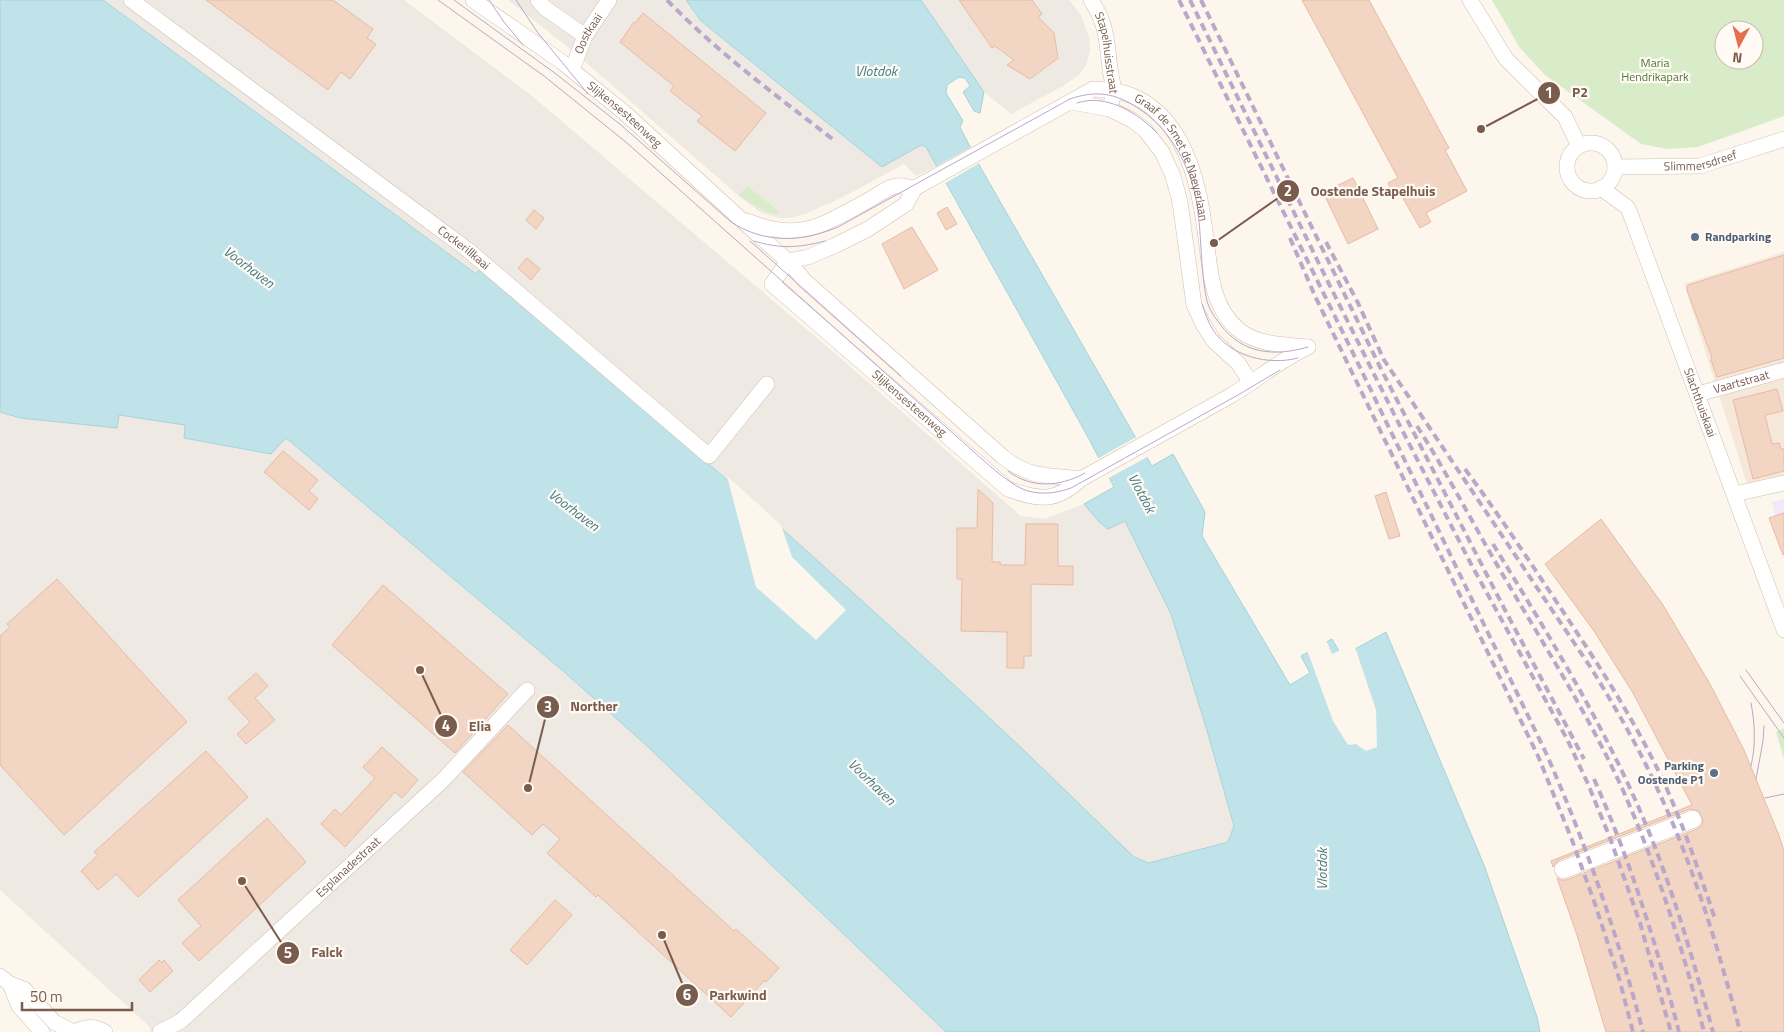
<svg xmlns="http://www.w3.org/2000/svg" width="1784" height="1032" font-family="'Titillium Web',sans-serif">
<rect width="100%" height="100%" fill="#fdf6ec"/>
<path fill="#f5e8da" d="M1784,252V475L1747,484L1684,284Z"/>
<path fill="#efe9e4" d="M103,0H404L532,96L831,350L1021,516L1044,519L1084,504L1099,522L1125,521L1171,614L1206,727L1234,826L1228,842L1149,863L1134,857L982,711L883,620L709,463L483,266L476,274Z
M508,0H686L701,21L882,167L921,145L926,147L937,166L916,176L904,164L845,196L805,214L790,218H779L760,212L740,197L574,52Z
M921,0H1069L1081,15L1089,36L1090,51L1086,65L1080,74L1063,86L1011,114L984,92Z
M0,412L20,418L116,428L118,415L185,425L184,438H286L562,670L646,745L946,1032H150V1027L0,890Z"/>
<path fill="#f3e8fa" d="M1784,499V559L1769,518L1775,516L1772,502Z"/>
<path fill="#d8ecc9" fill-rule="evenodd" d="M1492,0H1784V116L1698,147L1667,149L1641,144L1545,75L1520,48ZM1724,30H1754V60H1724Z
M747,186L775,208L780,215C764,212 753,205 739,195Z
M1784,728V759L1776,732Z"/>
<path fill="#bfe3e8" stroke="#a5d3da" d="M0,0H103L476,274L483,265C650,412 818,558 981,710C1033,758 1083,808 1134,857L1149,863L1228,842L1234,826L1206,727L1171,614L1125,521L1108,529L1099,522L1084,504L1114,487L1089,439L926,147L921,145L882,167L701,21L686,0H921L984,92L980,113L974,111L963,92L970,86L965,78L959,77L947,85L946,93L963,121L960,127L982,170L1152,466L1173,454L1205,512L1202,536L1290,685L1310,673L1301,656L1332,639L1342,656L1386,632L1484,865L1537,1017L1540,1032H946L646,745L562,670L286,438L271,454L184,438L185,425L119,415L117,428L20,418L0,412Z"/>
<path fill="#fdf6ec" d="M973,146L981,162L944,184L935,167Z
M1138,436L1149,456L1107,479L1097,459Z
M727,476L781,525L792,557L846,610L816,640L756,587Z
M1326,640L1332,654L1341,650L1343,653L1355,647L1376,710L1377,747L1366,751L1356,744L1348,745L1333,721L1307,650Z"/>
<path fill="#f3d5c3" stroke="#e6bba3" d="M206,0H333L373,29L367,38L376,44L350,79L341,72L328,90Z
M959,0H1032L1042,14L1038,17L1054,33L1058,58L1030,79L1007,65L1014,60L995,46L992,48Z
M1302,0H1369L1449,148L1445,150L1467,191L1426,213L1431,222L1420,228L1400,193L1394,196L1388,183L1398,178Z
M643,13L766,113L735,151L697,121L702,116L670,91L674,86L620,42L634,22L635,23Z
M1353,178L1378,229L1348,244L1323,192Z
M947,207L957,224L946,230L937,213Z
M534,210L544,218L536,229L526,220Z
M912,227L938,270L904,289L882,244Z
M1784,255V358L1717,377L1711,360L1712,358L1687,290L1688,285Z
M527,258L540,269L531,280L518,268Z
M1777,389L1783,411L1765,415L1772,444L1779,443L1781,449H1784V471L1753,479L1733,400Z
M283,451L318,480L309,491L318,499L309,510L264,472Z
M978,489L993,503L992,562H1000L1001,565H1025L1026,524H1058V566H1073V585L1031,584V656H1024V668H1007V632L961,631L962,579H957V528H977Z
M1386,492L1400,536L1389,539L1375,496Z
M1784,513V554L1783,555L1769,518Z
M1601,519L1663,605L1710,684L1744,750L1778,833L1784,850V1032H1606L1577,935L1557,878L1561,880H1566L1697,829L1702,825L1703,820L1699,811L1690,809L1559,860L1553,867L1551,861L1692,805L1633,693L1594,631L1545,564Z
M57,579L187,722L64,835L0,765V636L10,627L7,624Z
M383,585L508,694L455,753L332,645Z
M256,673L268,686L255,698L275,720L246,744L237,734L250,722L228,698Z
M508,725L734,931L736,929L779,968L766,982L765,980L731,1017L598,895L596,897L547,853L560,839L543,824L532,835L463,772Z
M382,747L418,780L402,798L395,792L345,847L321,824L335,809L341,815L375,778L363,767Z
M206,751L248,797L138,897L116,874L98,890L81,871L98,855L94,852Z
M267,818L306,862L199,961L182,943L201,926L178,900Z
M555,900L572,915L527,965L510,950Z
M159,960L162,963L164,960L173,971L150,992L139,980Z"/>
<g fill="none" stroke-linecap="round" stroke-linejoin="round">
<defs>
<g id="minor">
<path id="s1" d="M131,0L468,250L709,456L767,384"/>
<path id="s2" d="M473,0L562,62L626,114L758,235L788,261L805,281L1003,457C1033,480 1047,474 1081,479"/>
<path d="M538,0L545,8L585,36"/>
<path id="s3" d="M1091,0C1108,27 1106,39 1110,68C1111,79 1116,90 1112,100"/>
<path d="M1470,0L1506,59L1565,117L1579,146"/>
<path id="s4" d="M572,70L585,36L609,0"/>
<path d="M1071,102L1110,109L1132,120L1145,130L1162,152L1173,176L1180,202L1194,305L1203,324L1213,340L1238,363L1251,383"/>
<circle cx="1591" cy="167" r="24"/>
<path id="s5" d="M1615,167L1700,166L1784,139"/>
<path id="s6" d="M1601,188L1627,207L1630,213L1784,630"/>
<path d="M747,221C800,243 822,225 869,200C876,196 888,187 896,186C902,185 909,188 915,188"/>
<path id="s7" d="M788,261L808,257L834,246L868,229L906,204L915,188L1093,89C1108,90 1124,91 1137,98C1182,120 1198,179 1204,224C1210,260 1208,305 1239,330C1257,345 1286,345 1308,347"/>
<path id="s8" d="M788,261L772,284L1008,489C1039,500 1055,503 1081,479L1230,396C1257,380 1280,360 1308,347"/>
<path id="s9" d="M1698,394L1784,370"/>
<path d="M1735,494L1784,483"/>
<path d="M1693,818L1694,820L1563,871L1562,869Z"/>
<path d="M0,976L10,984L24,989L54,1022L73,1032"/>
<path d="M10,984L19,1006L42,1032"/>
<path d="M74,1032C85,1027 94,1025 105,1032"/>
<path id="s10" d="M160,1032L181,1021L443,780L527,690"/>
</g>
</defs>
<use href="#minor" stroke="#d1beb0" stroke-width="16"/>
<use href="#minor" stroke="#fff" stroke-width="15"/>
<path stroke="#b9a8c9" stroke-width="1" d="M438,0L544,76L627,143L956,436C974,451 1007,485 1028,491C1043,495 1057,493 1071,488L1238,395L1280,370
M454,0L556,74L621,125L731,222C765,244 802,242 838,227L1070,99C1096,90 1115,93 1138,108C1163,124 1180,149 1190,177C1204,216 1198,260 1207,301C1209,309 1215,318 1220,324C1242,354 1274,357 1308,347
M489,0L504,22L523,45
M516,0L538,33L588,94
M1077,103C1106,93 1138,113 1157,133
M750,241L901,376
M754,241C780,249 798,248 825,241
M1202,304C1205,313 1208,322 1213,330C1230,356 1268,366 1298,358
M1008,471C1031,489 1060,487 1085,473
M1746,670L1784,723
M1740,676L1784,738
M1751,703C1755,724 1756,745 1751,766
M1756,779L1763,741L1764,726
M1765,798L1784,794"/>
<path stroke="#b9a8c9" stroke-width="4" stroke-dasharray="8 5" stroke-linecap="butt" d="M667,0C718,53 777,96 835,141
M1179,0L1352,351L1546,753C1586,844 1618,936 1643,1032
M1190,0L1328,282L1399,424L1471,564L1568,741L1588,784L1610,838L1640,923L1671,1032
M1201,0L1380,367L1505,610L1584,759
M1290,238L1315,296L1538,756L1572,840L1595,904L1619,978L1633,1032
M1326,242L1358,303L1384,360L1591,668C1615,707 1638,746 1657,788C1682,841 1702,898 1719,955C1726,980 1734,1006 1740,1032
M1417,426C1447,473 1472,522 1500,570C1542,642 1587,712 1622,788C1657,867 1683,949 1704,1032
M1465,469C1497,512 1526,556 1556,601C1596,661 1636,721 1666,787C1685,830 1700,874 1715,919
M1493,544C1545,629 1598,715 1638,806C1670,879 1692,955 1713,1032
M1594,779C1630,860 1657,946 1679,1032"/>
</g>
<g fill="#5c6f8a" stroke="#fffaf3" stroke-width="2">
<circle cx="1695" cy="237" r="5"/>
<circle cx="1714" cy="773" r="5"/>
</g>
<g text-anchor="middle" stroke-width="4.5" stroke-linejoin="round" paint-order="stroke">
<g font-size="12" fill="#7a5c4d" stroke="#fffaf3">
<text dy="4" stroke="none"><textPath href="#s4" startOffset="40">Oostkaai</textPath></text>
<text dy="4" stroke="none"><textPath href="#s3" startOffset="56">Stapelhuisstraat</textPath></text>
<text dy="4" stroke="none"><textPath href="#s2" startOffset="190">Slijkensesteenweg</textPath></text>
<text dy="4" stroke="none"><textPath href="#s5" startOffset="86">Slimmersdreef</textPath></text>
<text dy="4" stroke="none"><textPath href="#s7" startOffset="471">Graaf de Smet de Naeyerlaan</textPath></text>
<text dy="4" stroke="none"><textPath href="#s1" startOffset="415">Cockerillkaai</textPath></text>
<text dy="4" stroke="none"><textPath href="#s9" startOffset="45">Vaartstraat</textPath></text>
<text dy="4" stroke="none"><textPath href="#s6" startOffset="241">Slachthuiskaai</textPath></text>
<text dy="4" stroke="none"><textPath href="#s8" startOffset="210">Slijkensesteenweg</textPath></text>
<text dy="4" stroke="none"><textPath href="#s10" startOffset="251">Esplanadestraat</textPath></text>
</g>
<g font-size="12" fill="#537a41" stroke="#fffaf3">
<text x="1655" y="67">Maria<tspan x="1655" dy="14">Hendrikapark</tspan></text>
</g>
<g font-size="12" font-weight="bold" fill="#4e5e75" stroke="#fffaf3" text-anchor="start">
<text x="1705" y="241">Randparking</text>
<text x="1704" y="770" text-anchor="end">Parking<tspan x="1704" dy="14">Oostende P1</tspan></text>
</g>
<g font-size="14" font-style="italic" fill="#437c86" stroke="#fffaf3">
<text x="876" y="76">Vlotdok</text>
<text transform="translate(249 267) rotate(37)" y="5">Voorhaven</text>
<text transform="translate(1142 493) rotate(62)" y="5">Vlotdok</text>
<text transform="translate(574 510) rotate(37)" y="5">Voorhaven</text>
<text transform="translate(872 782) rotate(44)" y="5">Voorhaven</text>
<text transform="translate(1322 869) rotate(-90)" y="5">Vlotdok</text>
</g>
</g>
<path fill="none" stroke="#7a5c4d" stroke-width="2" d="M1481 129L1549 93M1214 243L1288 191M528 788L548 707M420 670L446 726M242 881L288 953M662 935L687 995"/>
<g fill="#7a5c4d" stroke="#fffaf3" stroke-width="2">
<circle cx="1481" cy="129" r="5"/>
<circle cx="1214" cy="243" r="5"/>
<circle cx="528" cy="788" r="5"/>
<circle cx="420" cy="670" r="5"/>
<circle cx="242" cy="881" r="5"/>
<circle cx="662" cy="935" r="5"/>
<circle cx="1549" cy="93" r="12"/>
<circle cx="1288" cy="191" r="12"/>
<circle cx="548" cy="707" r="12"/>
<circle cx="446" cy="726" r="12"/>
<circle cx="288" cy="953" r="12"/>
<circle cx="687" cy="995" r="12"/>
</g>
<g font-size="15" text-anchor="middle" font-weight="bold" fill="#fff">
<text x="1549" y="98">1</text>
<text x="1288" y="196">2</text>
<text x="548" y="712">3</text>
<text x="446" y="731">4</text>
<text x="288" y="958">5</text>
<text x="687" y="1000">6</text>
</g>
<g font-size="14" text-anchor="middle" font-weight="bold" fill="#7a5c4d" stroke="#fffaf3" stroke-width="4.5" stroke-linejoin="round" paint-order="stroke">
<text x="1580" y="97">P2</text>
<text x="1373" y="196">Oostende Stapelhuis</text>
<text x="594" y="711">Norther</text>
<text x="480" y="731">Elia</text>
<text x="327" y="957">Falck</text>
<text x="738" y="1000">Parkwind</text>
</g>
<g transform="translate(1739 45) rotate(187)"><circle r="24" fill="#fffaf3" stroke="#cabbb1"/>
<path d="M0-4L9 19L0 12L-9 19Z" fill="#e76f51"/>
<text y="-8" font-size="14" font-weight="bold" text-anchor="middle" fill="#7a5c4d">N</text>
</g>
<path d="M22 1002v8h110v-8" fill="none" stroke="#7a5c4d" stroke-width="2.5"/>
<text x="30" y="1002" font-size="15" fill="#7a5c4d" stroke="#fffaf3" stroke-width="4" paint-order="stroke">50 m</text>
</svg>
